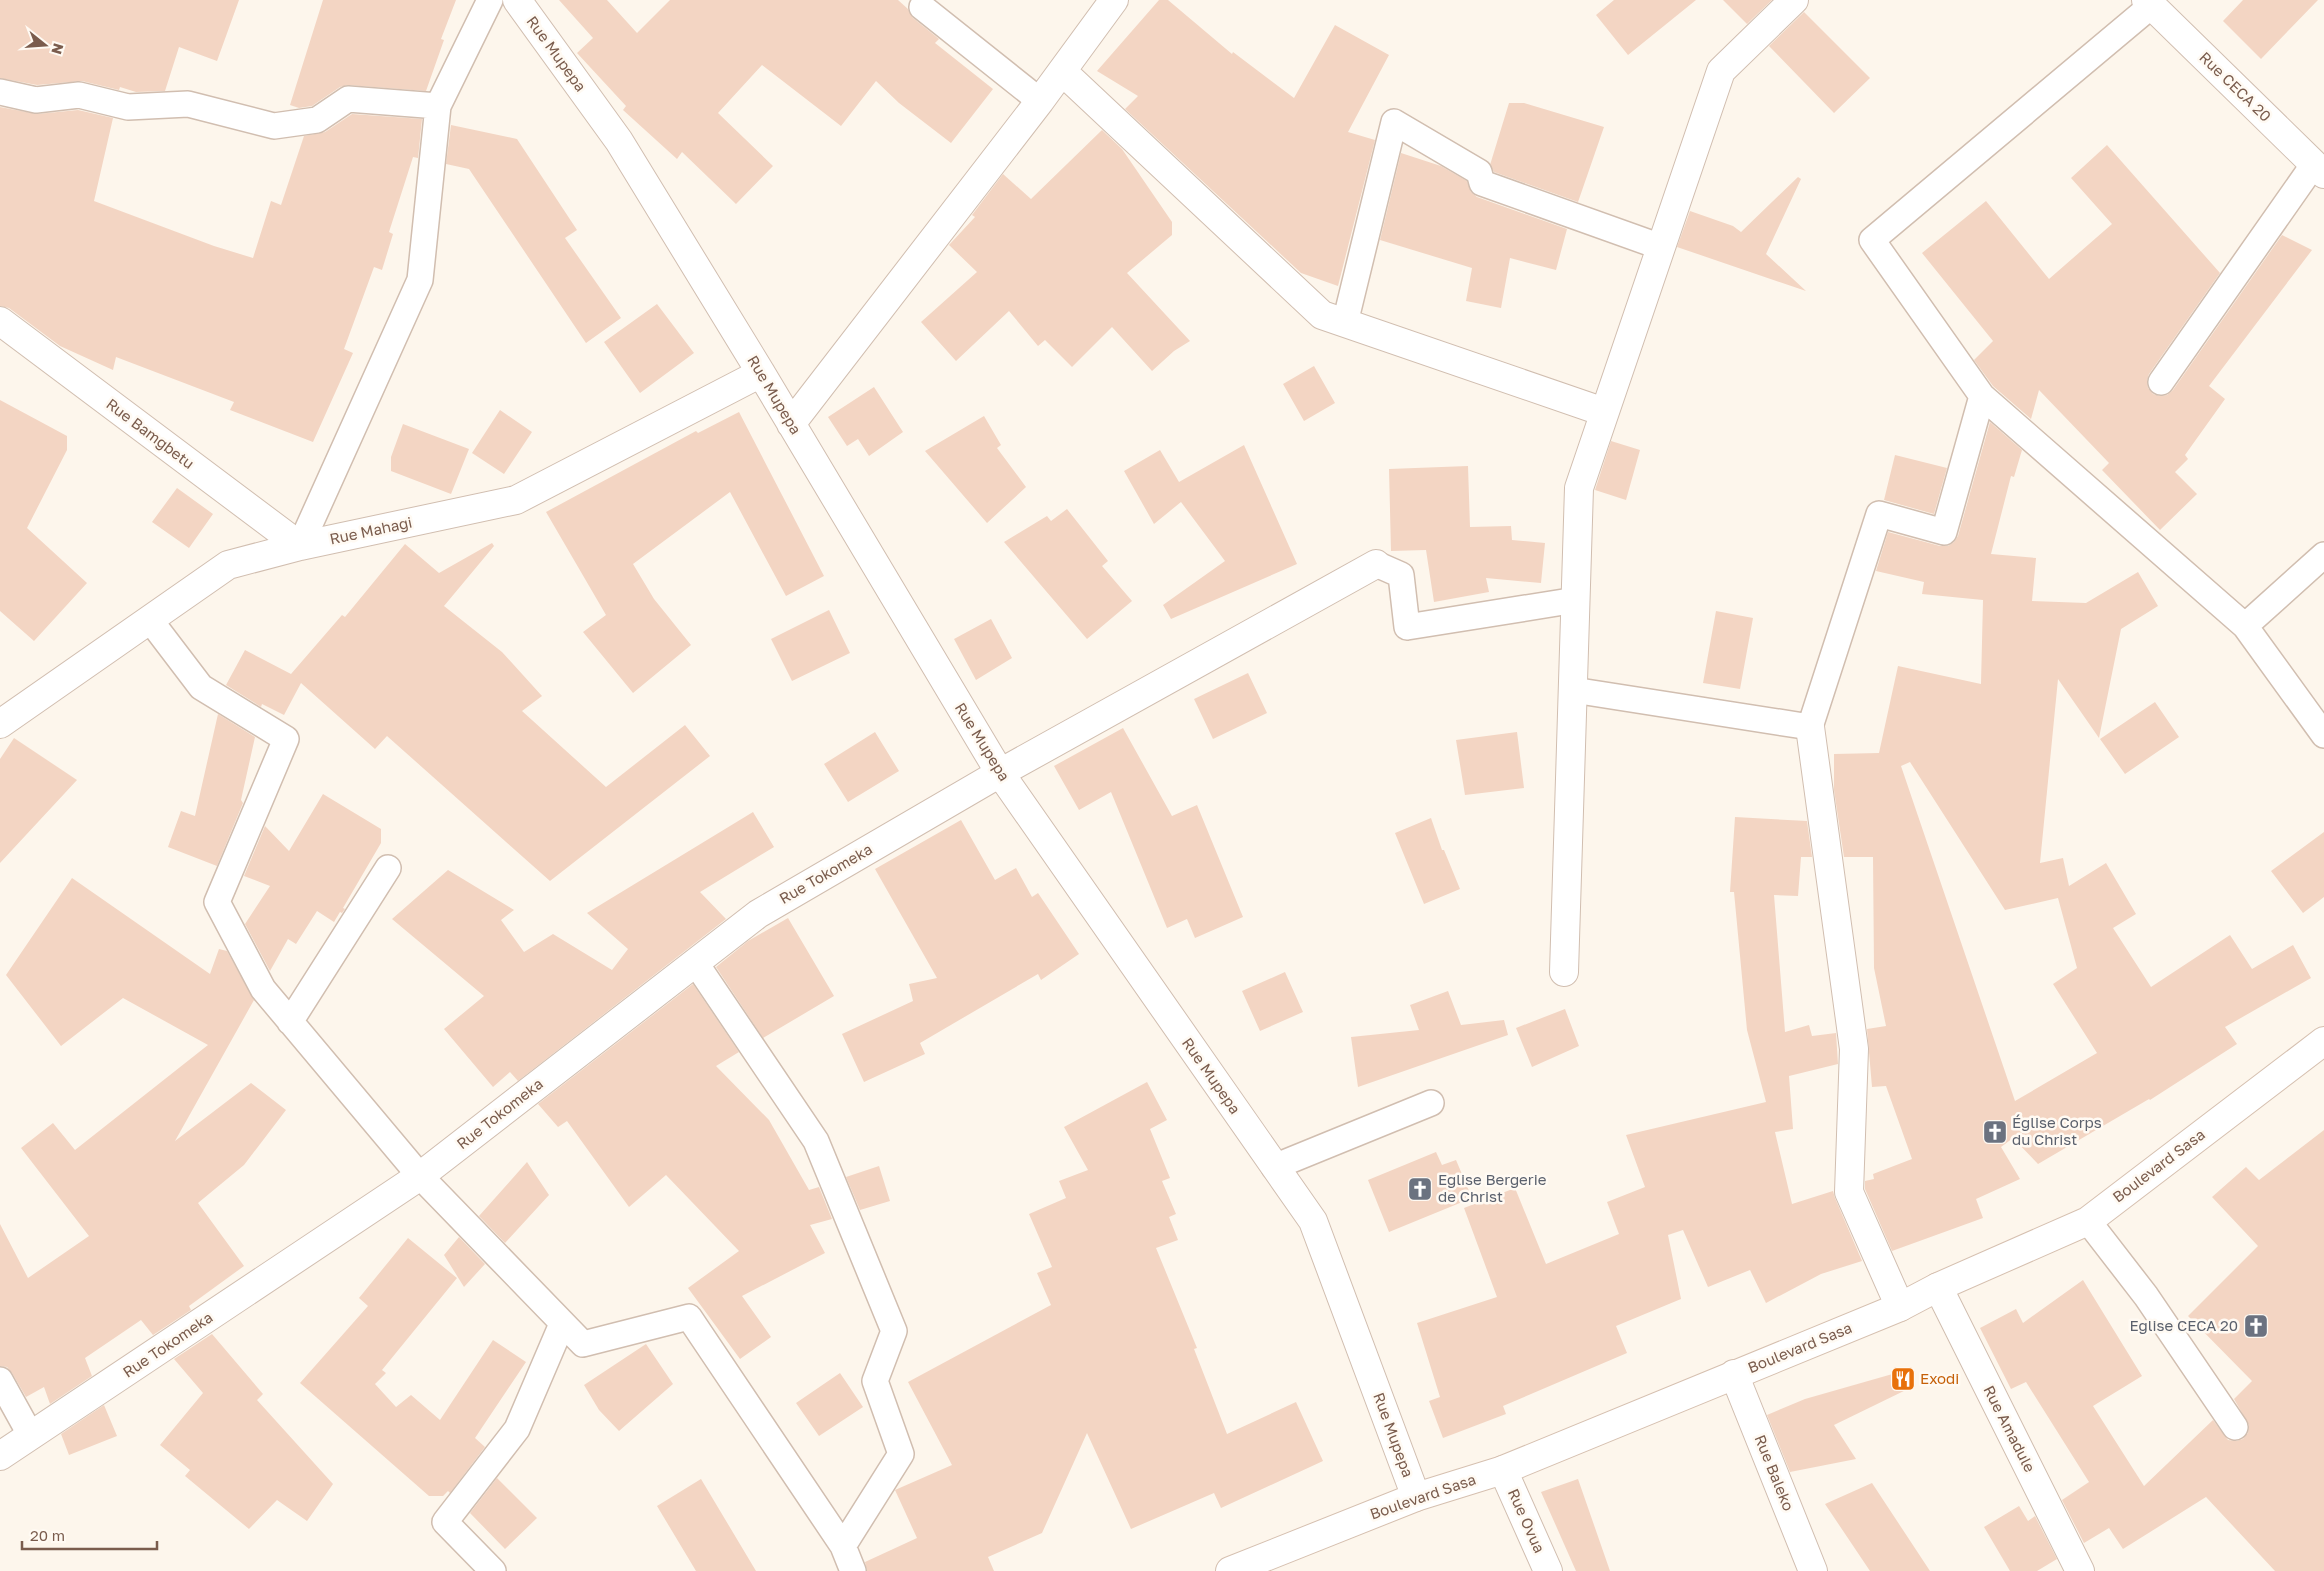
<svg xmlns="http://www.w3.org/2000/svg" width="2324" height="1571" font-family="'Golos Text',sans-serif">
<rect width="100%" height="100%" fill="#fdf6ec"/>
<path fill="#f3d5c3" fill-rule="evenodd" d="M0,0H239L217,61L179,47L165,91L136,92L120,87L119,90L82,81L37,85L0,78Z
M323,0H456L441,39L444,40L426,91L348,85L340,87L312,106L299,108L290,105Z
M559,0H607L637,33L670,0H898L908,9L913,18L939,39L935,43L993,89L951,143L899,103L876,81L841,126L762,65L718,113L773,166L736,204L682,152L677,159L623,110L626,106L577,53L593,38Z
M1159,0H1168L1232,54L1233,52L1294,98L1335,25L1389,55L1348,132L1375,140L1338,286L1301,273L1125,109L1138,96L1097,71Z
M1614,0H1696L1628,55L1596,15Z
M1723,0H1772L1747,24Z
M2243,0H2318L2261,59L2223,21Z
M1804,12L1870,78L1834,113L1769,46Z
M1509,103H1524L1604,127L1578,202L1494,172L1490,165Z
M0,107L37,114L78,110L113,118L94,201L214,246L253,258L271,201L281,205L304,136L325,132L352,114L422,119L418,158L413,157L389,232L393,234L382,270L374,267L344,349L353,353L313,442L230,410L234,402L116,357L113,370L60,346L9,308L0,306Z
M451,125L517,139L577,230L565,238L621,318L586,343L469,169L446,164Z
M1102,130L1122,149L1172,222V235L1127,273L1190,341L1174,351L1152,371L1112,327L1072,367L1045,340L1038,346L1009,311L956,361L921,322L977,272L949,245L975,217L972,215L1003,174L1031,199Z
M2107,145L2220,273L2149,374L2147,380L2148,388L2153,394L2160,396L2167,395L2173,390L2282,235L2312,250L2209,386L2225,399L2185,455L2188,459L2175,472L2197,494L2160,530L2102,470L2109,463L2039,390L2031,419L1993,386L1974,360L1993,341L1922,253L1986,201L2049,279L2112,224L2071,178Z
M1401,153L1441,166L1467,181L1471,192L1477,197L1567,229L1556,270L1510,258L1501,308L1466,301L1472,268L1380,240Z
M1798,177L1801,179L1766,254L1806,291L1677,247L1690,211L1733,226L1741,232Z
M657,304L694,353L640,393L604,342Z
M1314,366L1335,403L1304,421L1283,384Z
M874,387L903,432L869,456L858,439L847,446L828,417Z
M0,400L67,436V450L27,528L87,583L34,641L0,611Z
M500,410L532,432L504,474L472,453Z
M739,412L824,576L786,596L730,492L633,564L654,599L691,645L633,693L583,632L606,615L546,512L696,431L698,433Z
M984,416L1001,445L997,448L1026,487L987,523L925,451Z
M1990,422L2022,450L2014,477L2011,476L1991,554L2036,558L2032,601L2086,603L2138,572L2158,606L2121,629L2099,738L2058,679L2040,863L2063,858L2069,886L2106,863L2136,914L2113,928L2151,987L2230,935L2252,969L2293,945L2311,978L2225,1027L2237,1044L2150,1100L2149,1099L2038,1164L2013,1138L2001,1147L2020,1179L1976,1199L1983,1218L1892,1251L1865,1189V1181L1874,1179L1873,1174L1912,1159L1886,1086L1872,1087L1867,1029L1886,1026L1874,968L1873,857H1844L1834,790V754L1879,753L1898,666L1981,684L1983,600L1922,594L1924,582L1876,571L1888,532L1940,546H1948L1954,542L1958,536ZM1910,762L2005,910L2058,898L2077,968L2053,984L2097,1053L2015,1101L1901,766Z
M403,424L469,449L451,494L391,471V457Z
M1611,441L1640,450L1626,500L1595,490Z
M1244,445L1297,564L1171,619L1163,605L1225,561L1181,502L1154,524L1124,471L1160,450L1179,482Z
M1895,455L1947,468L1934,514L1884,500Z
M1468,466L1470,527L1511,526L1512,540L1545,543L1541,583L1486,578L1489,592L1434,602L1426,550L1391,551L1389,469Z
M177,488L213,514L189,548L152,522Z
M1067,509L1108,561L1102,566L1132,601L1087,639L1004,542L1047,516L1051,521Z
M492,543L494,546L444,606L502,652L542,696L522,711L606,787L685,725L710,756L550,881L387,736L375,749L301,683L284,715L262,704L261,707L226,685L245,650L291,674L342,615L345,617L405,544L439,573Z
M829,610L850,653L792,681L771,639Z
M1716,611L1753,618L1740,689L1703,683Z
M991,619L1012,658L976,680L954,639Z
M1248,673L1267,713L1213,739L1194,699Z
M2155,702L2179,737L2125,774L2100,739Z
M218,714L255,737L241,800L243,803L217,866L168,847L181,811L195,816Z
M1123,728L1172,816L1197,805L1243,917L1195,938L1187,919L1167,928L1111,792L1079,810L1054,766Z
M875,732L899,771L848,802L824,764Z
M1517,732L1524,788L1465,795L1456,740Z
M14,738L77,780L0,863V759Z
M323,794L381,829V843L343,908L345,909L342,913L340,912L334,922L317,911L296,944L288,939L270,971L245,924L270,886L244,876L265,826L289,851Z
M753,812L774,847L700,892L726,919L518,1081L510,1072L493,1087L444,1029L484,996L392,919L448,870L514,910L501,920L524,952L553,934L612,970L628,949L587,913Z
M1735,817L1807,821L1812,857H1801L1798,896L1774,895L1785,1032L1809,1025L1812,1036L1836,1033L1838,1064L1789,1076L1793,1129L1775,1132L1792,1204L1833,1191L1835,1198L1862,1261L1821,1274L1766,1303L1750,1270L1708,1287L1683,1230L1668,1235L1681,1299L1616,1326L1627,1353L1503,1406L1506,1414L1443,1438L1429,1401L1440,1397L1417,1323L1497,1297L1464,1208L1515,1188L1546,1264L1619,1234L1607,1202L1645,1187L1626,1135L1766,1102L1747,1030L1734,892H1730Z
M1431,818L1442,850H1444L1460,889L1424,904L1395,833Z
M961,820L995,880L1016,868L1032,897L1038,893L1079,954L1041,980L1038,974L920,1043L925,1054L864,1082L842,1034L913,1001L909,984L937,978L875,869Z
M2324,832V897L2303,913L2271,871Z
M72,878L210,974L219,949L227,951L254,1000L175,1141L251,1083L286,1110L244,1165L198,1203L244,1266L189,1306L191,1310L153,1335L141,1320L85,1358L92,1376L50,1404L44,1387L26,1397L12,1373L7,1367L0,1366V1224L28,1278L89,1236L21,1148L53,1123L75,1150L208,1045L123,998L61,1046L6,975Z
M788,918L834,996L763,1038L716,967L748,941Z
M1285,972L1303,1012L1260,1031L1242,991Z
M693,984L739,1052L716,1066L769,1120L809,1190L819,1187L832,1219L810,1225L825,1253L742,1296L771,1337L740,1359L688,1288L739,1251L666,1175L629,1207L567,1121L558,1127L538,1104Z
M1448,991L1461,1025L1504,1020L1508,1035L1358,1087L1351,1037L1419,1030L1410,1005Z
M1565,1009L1579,1046L1532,1067L1516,1028Z
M1147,1082L1167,1120L1150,1129L1170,1178L1162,1181L1176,1214L1169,1217L1178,1240L1156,1248L1197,1348L1194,1349L1227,1434L1296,1402L1323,1461L1221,1508L1214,1493L1131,1529L1087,1433L1042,1533L988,1557L994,1571H867L865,1562L917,1538L895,1490L952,1465L908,1382L1051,1305L1037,1273L1052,1267L1029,1214L1066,1198L1059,1181L1088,1170L1064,1127Z
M2324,1130V1571H2275L2206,1497L2123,1549L2109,1528L2084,1543L2062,1500L2089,1482L2026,1382L2011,1389L1980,1328L2016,1309L2023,1323L2083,1280L2142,1376L2093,1406L2144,1486L2213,1420L2228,1440L2236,1441L2243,1439L2248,1433L2249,1425L2234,1399L2252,1381L2188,1316L2258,1246L2212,1197L2246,1167L2259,1180Z
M1436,1152L1442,1165L1456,1160L1472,1198L1389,1232L1368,1180Z
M527,1162L549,1195L505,1243L479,1216Z
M879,1166L890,1201L860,1210L846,1177Z
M459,1237L485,1264L464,1287L444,1255Z
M408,1238L457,1278L382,1370L386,1373L375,1384L396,1407L411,1395L440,1420L493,1340L526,1362L475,1438L485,1447L450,1493L448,1491L443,1496H429L300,1383L368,1306L359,1298Z
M212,1334L263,1394L257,1400L333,1484L307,1521L277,1500L249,1529L185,1476L190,1470L160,1445L203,1393L174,1359Z
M646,1344L673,1384L619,1431L599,1410L584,1385Z
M1903,1371L1910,1388L1834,1425L1856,1459L1790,1472L1767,1415L1805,1399Z
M840,1373L863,1407L819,1436L796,1403Z
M104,1405L117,1436L69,1455L61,1434Z
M497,1478L537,1518L505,1549L470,1513Z
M701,1479L756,1571H696L657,1506Z
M1578,1479L1610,1571H1576L1541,1492Z
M1872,1483L1930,1571H1870L1825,1504Z
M2019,1506L2028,1521L2035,1516L2057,1559L2037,1571H2010L1984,1527Z"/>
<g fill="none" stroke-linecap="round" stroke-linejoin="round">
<defs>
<path id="lane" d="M2151,6L1872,240L1982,396L2245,626L2324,735
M922,7L1040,101
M0,92L36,100L79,95L128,107L188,104L274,126L317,120L348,99L438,106
M1345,323L1394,122L1479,172L1482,183L1661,247
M2161,382L2314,164
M300,546L420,280L438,106L490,0
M1376,564L1401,575L1407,627L1576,600
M150,620L201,687L286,739L217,902L263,989L420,1176L583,1344L689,1317L843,1546
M2245,626L2324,555
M1573,690L1810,727L1879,514L1944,532L1982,396
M695,962L816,1141L894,1331L875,1381L901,1454L843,1546L853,1571
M290,1022L388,868
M1274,1167L1431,1103
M2088,1221L2146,1296L2235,1427
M0,1380L31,1436
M493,1571L445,1522L517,1429L562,1324"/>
<path id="street" d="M517,0L619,141L761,373L1000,773L1313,1221L1416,1497
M2146,0L2324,174
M1063,72L1322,315L1604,412
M0,321L300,546
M791,424L1040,101L1114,0
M0,724L228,565L300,546L516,500L761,373
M1810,727L1854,1049L1849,1192L1900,1307
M1564,972L1579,488L1721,71L1794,0
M1938,1287L2080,1571
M1734,1374L1813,1571
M0,1456L420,1176L758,914L1000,773L1376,564
M1503,1470L1548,1571"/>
<path id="secondary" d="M1230,1571L1416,1497L1503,1470L1900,1307L1938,1287L2088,1221L2324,1041"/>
</defs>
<use href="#lane" stroke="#d1beb0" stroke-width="28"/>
<use href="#street" stroke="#d1beb0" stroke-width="30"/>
<use href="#secondary" stroke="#d6c0b0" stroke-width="30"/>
<use href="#lane" stroke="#fff" stroke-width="25"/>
<use href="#street" stroke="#fff" stroke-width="28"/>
<use href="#secondary" stroke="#fff" stroke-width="28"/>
</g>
<defs>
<symbol id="church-square" viewBox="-11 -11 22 22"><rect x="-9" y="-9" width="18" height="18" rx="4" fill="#6b7280" stroke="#fffaf3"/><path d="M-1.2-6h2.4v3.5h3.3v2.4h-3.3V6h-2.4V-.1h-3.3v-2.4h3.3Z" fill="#fff"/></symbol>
<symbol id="restaurant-square" viewBox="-11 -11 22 22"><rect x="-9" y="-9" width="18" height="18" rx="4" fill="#e8710a" stroke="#fffaf3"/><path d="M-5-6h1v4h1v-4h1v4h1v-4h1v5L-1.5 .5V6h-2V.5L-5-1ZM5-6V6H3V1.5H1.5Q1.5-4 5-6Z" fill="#fff"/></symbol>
</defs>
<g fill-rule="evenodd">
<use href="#church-square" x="1981" y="1118" width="28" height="28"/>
<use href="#church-square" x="1406" y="1175" width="28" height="28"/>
<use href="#church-square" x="2242" y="1312" width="28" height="28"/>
<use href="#restaurant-square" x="1889" y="1365" width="28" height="28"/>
</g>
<g text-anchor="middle" stroke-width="5" stroke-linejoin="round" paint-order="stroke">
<g font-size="15" fill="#7a5c4d" stroke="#fffaf3">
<text transform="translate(556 54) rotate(54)" y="5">Rue Mupepa</text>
<text transform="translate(2235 87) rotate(44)" y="5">Rue CECA 20</text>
<text transform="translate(774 395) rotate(59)" y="5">Rue Mupepa</text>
<text transform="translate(150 434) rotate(37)" y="5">Rue Bamgbetu</text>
<text transform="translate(371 531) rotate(-12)" y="5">Rue Mahagi</text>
<text transform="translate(982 742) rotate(58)" y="5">Rue Mupepa</text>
<text transform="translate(826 874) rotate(-30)" y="5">Rue Tokomeka</text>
<text transform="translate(1211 1076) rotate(55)" y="5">Rue Mupepa</text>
<text transform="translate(500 1114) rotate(-38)" y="5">Rue Tokomeka</text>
<text transform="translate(2159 1166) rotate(-37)" y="5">Boulevard Sasa</text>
<text transform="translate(168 1345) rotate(-34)" y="5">Rue Tokomeka</text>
<text transform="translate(1800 1348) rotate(-22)" y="5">Boulevard Sasa</text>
<text transform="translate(2009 1429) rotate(63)" y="5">Rue Amadule</text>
<text transform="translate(1393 1435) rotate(70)" y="5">Rue Mupepa</text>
<text transform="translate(1774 1473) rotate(68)" y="5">Rue Baleko</text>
<text transform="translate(1423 1497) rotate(-19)" y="5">Boulevard Sasa</text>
<text transform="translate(1526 1521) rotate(66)" y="5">Rue Ovua</text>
</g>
<g font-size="15" fill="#5b616d" stroke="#fffaf3" text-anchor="start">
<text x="2012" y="1128">Église Corps<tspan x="2012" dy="17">du Christ</tspan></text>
<text x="1438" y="1185">Eglise Bergerie<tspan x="1438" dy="17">de Christ</tspan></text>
<text x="2238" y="1331" text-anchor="end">Eglise CECA 20</text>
</g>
<g font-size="15" fill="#c56008" stroke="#fffaf3" text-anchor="start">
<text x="1920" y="1384">Exodi</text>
</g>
</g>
<g transform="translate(45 45) rotate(107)" stroke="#fffaf3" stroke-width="4" paint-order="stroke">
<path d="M0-4L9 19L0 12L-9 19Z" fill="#7a5c4d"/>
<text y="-8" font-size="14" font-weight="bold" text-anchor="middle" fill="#7a5c4d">N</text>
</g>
<path d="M22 1541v8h135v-8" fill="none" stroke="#7a5c4d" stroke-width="2.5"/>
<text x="30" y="1541" font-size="15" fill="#7a5c4d" stroke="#fffaf3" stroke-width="4" paint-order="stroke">20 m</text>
</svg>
